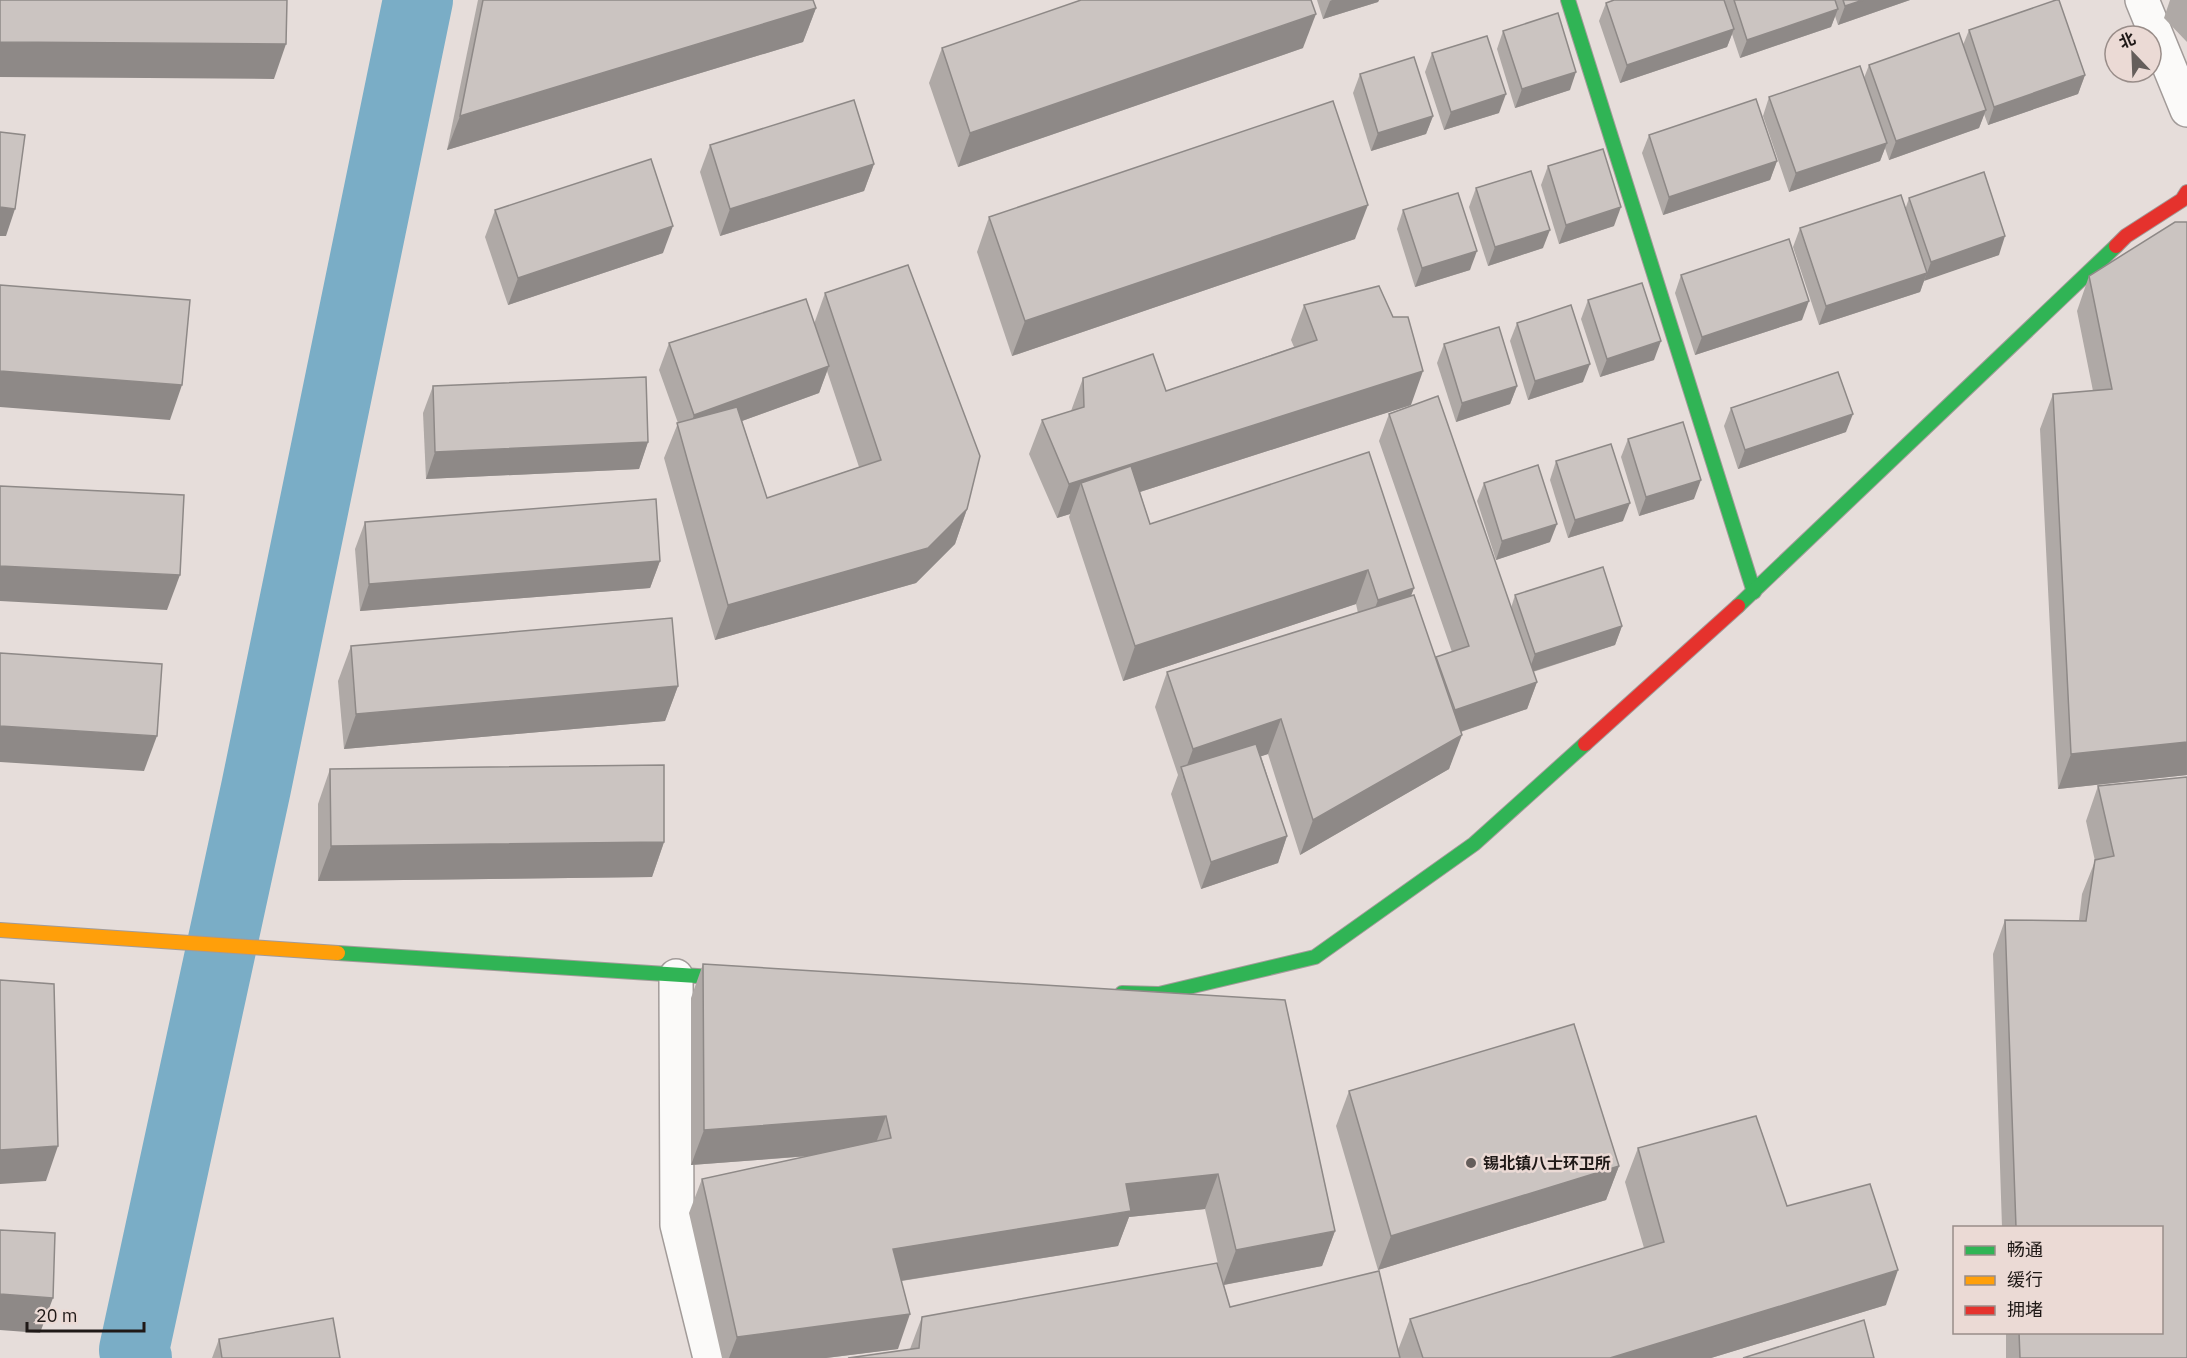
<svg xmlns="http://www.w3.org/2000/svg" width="2187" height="1358" font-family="'IBM Plex Sans','Noto Sans SC',sans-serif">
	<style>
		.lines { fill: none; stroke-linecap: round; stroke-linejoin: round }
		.river { stroke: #7aadc6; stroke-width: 70 }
		.street-casing { stroke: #a29b99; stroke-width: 36 }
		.fast-casing { stroke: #a29b99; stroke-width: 16 }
		.slow-casing { stroke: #a29b99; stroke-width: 16 }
		.jam-casing { stroke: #a29b99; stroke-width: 16 }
		.street { stroke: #fbfaf9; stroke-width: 33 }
		.fast { stroke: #30b455; stroke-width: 14 }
		.slow { stroke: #ff9f0a; stroke-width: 14 }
		.jam { stroke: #e5322d; stroke-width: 14 }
		.wall { fill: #afa9a6; fill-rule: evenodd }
		.shaded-wall { fill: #8e8987 }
		.building { fill: #cbc4c1; stroke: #8e8987; stroke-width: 1.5 }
		.poi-dot { fill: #655e5b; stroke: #ebdad5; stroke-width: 2 }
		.labels { text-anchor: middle; stroke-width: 5; stroke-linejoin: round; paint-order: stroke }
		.poi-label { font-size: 16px; font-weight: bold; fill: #1f1917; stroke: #ebdad5; text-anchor: start }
	</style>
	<rect width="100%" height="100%" fill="#e6ddda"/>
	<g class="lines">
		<polyline class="river" points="137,1358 134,1350 256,788 418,0"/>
		<g class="street-casing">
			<g id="street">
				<polyline points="2142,0 2187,110"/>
				<polyline points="676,976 677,1225 710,1358"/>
			</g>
		</g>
		<g class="fast-casing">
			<g id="fast">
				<polyline points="1568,0 1754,592"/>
				<polyline points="1738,606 2116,246"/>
				<polyline points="338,953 744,979"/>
				<polyline points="1122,993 1159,994 1315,957 1474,844 1585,744"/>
			</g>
		</g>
		<g class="slow-casing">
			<polyline id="slow" points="0,930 338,953"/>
		</g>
		<g class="jam-casing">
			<g id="jam">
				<polyline points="2116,246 2126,236 2182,200 2187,192"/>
				<polyline points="1585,744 1738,606"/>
			</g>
		</g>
		<use href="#street" class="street"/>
		<use href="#fast" class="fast"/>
		<use href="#slow" class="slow"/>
		<use href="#jam" class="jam"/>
	</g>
	<g class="wall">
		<polygon points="478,0 813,0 816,8 803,42 447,150"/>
		<polygon points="1317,0 1379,0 1378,2 1323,19"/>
		<polygon points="1614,0 1910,0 1838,25 1835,16 1831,27 1740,58 1732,34 1727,47 1620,83 1599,21 1606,3"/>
		<polygon points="2170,0 2187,0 2187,42 2164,18"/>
		<polygon points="1969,30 2085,75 2078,94 1988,125 1984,114 1979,128 1889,160 1885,148 1880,161 1789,192 1763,116 1769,97 1864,78 1869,65 1963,45"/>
		<polygon points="1503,31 1570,90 1515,108 1497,49"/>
		<polygon points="942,48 1303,48 958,167 929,83"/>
		<polygon points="1432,53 1499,113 1444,130 1425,72"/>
		<polygon points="1360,74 1433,116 1426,134 1371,151 1353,93"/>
		<polygon points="1649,135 1777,161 1770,180 1663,215 1642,153"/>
		<polygon points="710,145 874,164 864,191 720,236 700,172"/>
		<polygon points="1548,166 1614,226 1559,244 1541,185"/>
		<polygon points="1476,188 1543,248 1488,266 1469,207"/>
		<polygon points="1909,198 1999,255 1924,280 1920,292 1819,325 1793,247 1800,228 1906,207"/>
		<polygon points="495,210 663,253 508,305 485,237"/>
		<polygon points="1403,210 1470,270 1415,287 1397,229"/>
		<polygon points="989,217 1355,239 1012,356 977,252"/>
		<polygon points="2187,222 2187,775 2058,789 2040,429 2053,394 2093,391 2077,311 2089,276"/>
		<polygon points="1681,275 1802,320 1695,355 1675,293"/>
		<path d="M825 293 967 509 955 544 916 583 715 640 664 458 678 423 659 370 669 343 814 324ZM827 371 859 467 767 498 742 421 819 393Z"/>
		<polygon points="1588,300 1654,360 1600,377 1581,319"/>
		<polygon points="1304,305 1411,405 1140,492 1150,524 1369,452 1414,588 1410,597 1436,659 1452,652 1379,441 1389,414 1511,608 1515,595 1622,626 1615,645 1533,672 1537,682 1527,709 1461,732 1449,769 1300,855 1268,754 1261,756 1287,836 1278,863 1201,889 1171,794 1178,775 1155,707 1167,672 1358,613 1356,604 1123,681 1069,517 1070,514 1057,518 1029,454 1042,420 1071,411 1083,378 1166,391 1294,347 1291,340"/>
		<polygon points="1517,323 1583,382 1528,400 1510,341"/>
		<polygon points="1444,344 1517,386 1510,404 1456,422 1437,363"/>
		<polygon points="433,386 648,442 639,469 426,479 423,413"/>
		<polygon points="1731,408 1846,432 1738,469 1724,426"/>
		<polygon points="1628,439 1694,499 1639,516 1621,457"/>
		<polygon points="1556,461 1623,521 1568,538 1550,480"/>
		<polygon points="1484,483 1550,542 1496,560 1477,501"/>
		<polygon points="365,522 660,561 650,588 360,611 355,549"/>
		<polygon points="351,646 678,686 665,721 344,749 338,681"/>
		<polygon points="330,769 664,842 652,877 318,881 318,804"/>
		<polygon points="2187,777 2187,1358 2006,1358 2006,1332 2162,1332 2162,1227 2002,1227 1993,954 2005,920 2079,920 2082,894 2095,861 2086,821 2098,786"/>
		<polygon points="703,964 1285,1000 1335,1231 1322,1266 1224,1285 1230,1307 1398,1350 1410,1319 1644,1248 1625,1182 1638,1148 1787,1206 1886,1305 1711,1358 848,1358 910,1349 922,1317 1222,1281 1205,1209 1129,1217 1118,1246 902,1281 898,1349 826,1358 722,1358 689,1213 702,1179 810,1156 691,1165 691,998"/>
		<polygon points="1349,1091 1619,1166 1606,1200 1378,1270 1336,1126"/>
		<polygon points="219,1339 340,1358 212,1358"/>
	</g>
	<g class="shaded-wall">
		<polygon points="1332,0 1379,0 1378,2 1323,19 1330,1"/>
		<polygon points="1863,0 1910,0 1838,25 1845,6"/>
		<polygon points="816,8 803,42 447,150 460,116"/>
		<polygon points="1838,9 1831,27 1740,58 1747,40"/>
		<polygon points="1316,14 1303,48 958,167 970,133"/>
		<polygon points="1734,29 1727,47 1620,83 1627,65"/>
		<polygon points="0,42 286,44 274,79 0,77"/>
		<polygon points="1576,72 1570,90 1515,108 1522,89"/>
		<polygon points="2085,75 2078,94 1988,125 1994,107"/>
		<polygon points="1506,94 1499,113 1444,130 1451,112"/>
		<polygon points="1986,110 1979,128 1889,160 1896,141"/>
		<polygon points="1433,116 1426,134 1371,151 1378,133"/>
		<polygon points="1887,143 1880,161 1789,192 1796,173"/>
		<polygon points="1777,161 1770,180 1663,215 1669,197"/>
		<polygon points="874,164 864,191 720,236 730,209"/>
		<polygon points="1368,205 1355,239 1012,356 1025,321"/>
		<polygon points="0,207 15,209 6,236 0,236"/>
		<polygon points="1621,207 1614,226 1559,244 1566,225"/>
		<polygon points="673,226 663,253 508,305 518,278"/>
		<polygon points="1550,230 1543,248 1488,266 1495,247"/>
		<polygon points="2005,236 1999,255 1924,281 1931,262"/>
		<polygon points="1477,251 1470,270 1415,287 1422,268"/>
		<polygon points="1927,273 1920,292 1819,325 1826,306"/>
		<polygon points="1809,301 1802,320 1695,355 1702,337"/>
		<polygon points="1661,341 1654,360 1600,377 1607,359"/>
		<polygon points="1590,364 1583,382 1528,400 1535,381"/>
		<polygon points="829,366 819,393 684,442 694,415"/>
		<polygon points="0,371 182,385 170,420 0,407"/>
		<polygon points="1423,371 1411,405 1090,508 1081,483 1070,514 1057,518 1069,484"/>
		<polygon points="1517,386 1510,404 1456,422 1462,403"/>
		<polygon points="1853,414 1846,432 1738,469 1745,450"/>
		<polygon points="648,442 639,469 426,479 435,452"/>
		<polygon points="1701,480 1694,499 1639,516 1646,497"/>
		<polygon points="1630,503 1623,521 1568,538 1575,520"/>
		<polygon points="967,509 955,544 916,583 715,640 728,605"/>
		<polygon points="1557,524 1550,542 1496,560 1502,541"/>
		<polygon points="660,561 650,588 360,611 369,584"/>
		<polygon points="0,566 180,575 167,610 0,601"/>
		<polygon points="1368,570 1356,604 1123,681 1135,646"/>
		<polygon points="1414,588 1401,623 1365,634 1378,600"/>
		<polygon points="1622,626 1615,645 1528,673 1535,654"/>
		<polygon points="1537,682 1527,709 1445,737 1455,710"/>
		<polygon points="678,686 665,721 344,749 356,714"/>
		<polygon points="1281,719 1268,754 1185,782 1183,776 1193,749"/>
		<polygon points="0,726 157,736 144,771 0,762"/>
		<polygon points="1462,735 1449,769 1300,855 1313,820"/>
		<polygon points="2187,742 2187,775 2058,789 2071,754"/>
		<polygon points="1287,836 1278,863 1201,889 1211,862"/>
		<polygon points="664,842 652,877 318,881 331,846"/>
		<polygon points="886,1116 873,1151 691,1165 704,1130"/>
		<polygon points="58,1146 46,1181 0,1184 0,1150"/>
		<polygon points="1619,1166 1606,1200 1378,1270 1391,1236"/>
		<polygon points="1218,1174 1205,1209 1129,1217 1118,1246 881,1284 893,1249 1126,1184"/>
		<polygon points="1335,1231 1322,1266 1223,1285 1236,1250"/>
		<polygon points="1898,1270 1886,1305 1711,1358 1610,1358"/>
		<polygon points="0,1294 53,1298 40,1333 0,1330"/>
		<polygon points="910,1314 898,1349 826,1358 729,1358 737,1337"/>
	</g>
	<g class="building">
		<polygon points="0,0 287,0 286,44 0,42"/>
		<polygon points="483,0 813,0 816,8 460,116"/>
		<polygon points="1081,0 1311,0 1316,14 970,133 942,48"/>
		<polygon points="1614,0 1724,0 1734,29 1627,65 1606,3"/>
		<polygon points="1734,0 1835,0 1838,9 1747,40"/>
		<polygon points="1843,0 1863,0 1845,6"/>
		<polygon points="2056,0 2059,0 2085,75 1994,107 1969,30"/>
		<polygon points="1558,13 1576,72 1522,89 1503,31"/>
		<polygon points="1959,33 1986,110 1896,141 1869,65"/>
		<polygon points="1487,36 1506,94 1451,112 1432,53"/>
		<polygon points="1414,57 1433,116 1378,133 1360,74"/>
		<polygon points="1860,66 1887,143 1796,173 1769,97"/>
		<polygon points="1756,99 1777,161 1669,197 1649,135"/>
		<polygon points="854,100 874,164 730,209 710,145"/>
		<polygon points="1333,101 1368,205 1025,321 989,217"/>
		<polygon points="0,132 25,135 15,209 0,207"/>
		<polygon points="1603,149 1621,207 1566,225 1548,166"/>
		<polygon points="651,159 673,226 518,278 495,210"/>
		<polygon points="1531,171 1550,230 1495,247 1476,188"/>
		<polygon points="1984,172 2005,236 1931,262 1909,198"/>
		<polygon points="1458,193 1477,251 1422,268 1403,210"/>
		<polygon points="1901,195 1927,273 1826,306 1800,228"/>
		<polygon points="2175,222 2187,222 2187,742 2071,754 2053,394 2112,389 2089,276"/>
		<polygon points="1789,239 1809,301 1702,337 1681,275"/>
		<polygon points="908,265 980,456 967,509 928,548 728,605 677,423 737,407 767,498 881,460 825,293"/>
		<polygon points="1642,283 1661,341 1607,359 1588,300"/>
		<polygon points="0,285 190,300 182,385 0,371"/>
		<polygon points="1379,286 1393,317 1408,317 1423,371 1069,484 1042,420 1084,407 1083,378 1153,354 1166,391 1317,340 1304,305"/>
		<polygon points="806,299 829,366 694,415 669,343"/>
		<polygon points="1571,305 1590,364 1535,381 1517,323"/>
		<polygon points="1499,327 1517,386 1462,403 1444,344"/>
		<polygon points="1838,372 1853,414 1745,450 1731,408"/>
		<polygon points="646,377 648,442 435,452 433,386"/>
		<polygon points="1438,396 1537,682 1455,710 1436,657 1469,646 1389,414"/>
		<polygon points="1683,422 1701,480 1646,497 1628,439"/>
		<polygon points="1611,444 1630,503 1575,520 1556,461"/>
		<polygon points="1369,452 1414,588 1378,600 1368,570 1135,646 1081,483 1131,466 1150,524"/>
		<polygon points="1538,465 1557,524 1502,541 1484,483"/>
		<polygon points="0,486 184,495 180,575 0,566"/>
		<polygon points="656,499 660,561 369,584 365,522"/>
		<polygon points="1603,567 1622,626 1535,654 1515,595"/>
		<polygon points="1414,595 1462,735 1313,820 1281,719 1193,749 1167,672"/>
		<polygon points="672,618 678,686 356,714 351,646"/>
		<polygon points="0,653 162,664 157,736 0,726"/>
		<polygon points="1256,744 1287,836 1211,862 1181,767"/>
		<polygon points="664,765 664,842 331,846 330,769"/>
		<polygon points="2187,777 2187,1358 2020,1358 2019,1332 2162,1332 2162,1227 2016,1227 2005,920 2086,921 2095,860 2114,856 2098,786"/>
		<polygon points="703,964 1285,1000 1335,1231 1236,1250 1218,1174 1126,1184 1131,1211 893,1249 910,1314 737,1337 702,1179 891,1138 886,1116 704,1130"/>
		<polygon points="0,980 54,984 58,1146 0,1150"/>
		<polygon points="1574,1024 1619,1166 1391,1236 1349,1091"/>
		<polygon points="1756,1116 1787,1206 1870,1184 1898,1270 1610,1358 1423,1358 1410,1319 1664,1242 1638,1148"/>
		<polygon points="0,1230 55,1233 53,1298 0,1294"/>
		<polygon points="1217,1263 1230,1307 1379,1271 1400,1358 848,1358 919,1348 922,1317"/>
		<polygon points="333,1318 340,1358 222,1358 219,1339"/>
		<polygon points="1864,1320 1874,1358 1743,1358"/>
	</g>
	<circle class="poi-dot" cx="1471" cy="1163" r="6"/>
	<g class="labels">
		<g class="poi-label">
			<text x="1483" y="1169">锡北镇八士环卫所</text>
		</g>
	</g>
	<rect x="1953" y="1226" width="210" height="108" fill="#ebdad5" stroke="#998d89" stroke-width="1.5"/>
	<rect x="1965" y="1246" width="30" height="9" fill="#30b455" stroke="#998d89" stroke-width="1.5"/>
	<text x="2007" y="1256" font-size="18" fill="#1f1917">畅通</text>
	<rect x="1965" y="1276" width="30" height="9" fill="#ff9f0a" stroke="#998d89" stroke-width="1.5"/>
	<text x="2007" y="1286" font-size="18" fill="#1f1917">缓行</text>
	<rect x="1965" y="1306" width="30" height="9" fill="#e5322d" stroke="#998d89" stroke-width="1.5"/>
	<text x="2007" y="1316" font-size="18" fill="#1f1917">拥堵</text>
	<g transform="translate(2133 54) rotate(337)"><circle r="28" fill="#ebdad5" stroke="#998d89" stroke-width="1.5"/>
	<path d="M0-4.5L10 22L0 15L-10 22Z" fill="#655e5b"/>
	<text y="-9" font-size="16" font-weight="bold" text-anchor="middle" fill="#1f1917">北</text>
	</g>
	<path d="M27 1322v9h117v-9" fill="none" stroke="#1f1917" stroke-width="3"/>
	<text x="36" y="1322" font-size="18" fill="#1f1917" stroke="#ebdad5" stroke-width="4.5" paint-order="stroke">20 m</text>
</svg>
